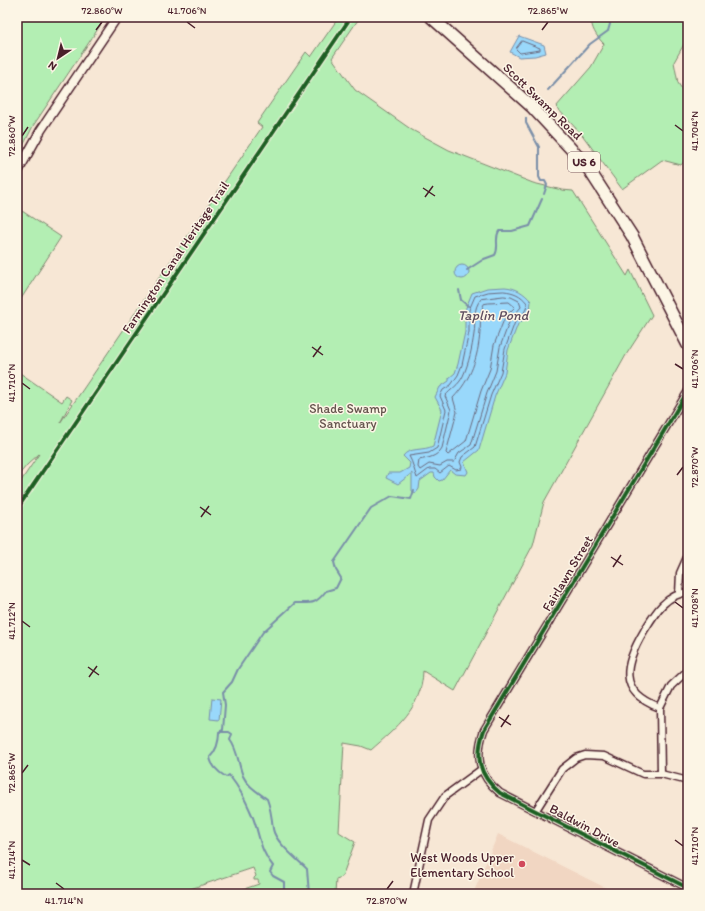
<svg xmlns="http://www.w3.org/2000/svg" width="705" height="911" font-family="Itim,sans-serif">
	<style>
		.built { fill: #f1d6c2 }
		.green { fill: #b3eeb3; stroke: #7e866f }
		.water { fill: #99d8fb; stroke: #798ea8 }
		.lines { fill: none; stroke-linecap: round; stroke-linejoin: round }
		.shore { stroke: #6a697e; stroke-width: 1 }
		.stream { stroke: #798ea8; stroke-width: 2 }
		.street-casing { stroke: #4a1f2b; stroke-width: 9 }
		.secondary-casing { stroke: #4a1f2b; stroke-width: 11 }
		.highway-casing { stroke: #4a1f2b; stroke-width: 14 }
		.street { stroke: #fcf5e5; stroke-width: 6 }
		.secondary { stroke: #fcf5e5; stroke-width: 8 }
		.highway { stroke: #fcf5e5; stroke-width: 11 }
		.cycleway-casing { stroke: #fcf5e5; stroke-width: 6 }
		.cycleway { stroke: #1b5e20; stroke-width: 4 }
		.ticks { fill: none; stroke: #4a1f2b; stroke-width: 1.5 }
		.poi-dot { fill: #d1495b; stroke: #fcf5e5; stroke-width: 1.5 }
		.labels { text-anchor: middle; stroke-width: 3; stroke-linejoin: round; paint-order: stroke }
		.shield { fill: #fcf5e5; stroke: #7f5f63; stroke-width: 1 }
		.shield-label { font-size: 12px; font-weight: bold; fill: #4a1f2b }
		.street-label { font-size: 13px; fill: #4a1f2b; stroke: #fcf5e5 }
		.park-label { font-size: 13px; fill: #64534d; stroke: #fcf5e5 }
		.poi-label { font-size: 13px; fill: #4a1f2b; stroke: #fcf5e5; text-anchor: end }
		.water-label { font-size: 14px; font-style: italic; fill: #5e4d5f; stroke: #fcf5e5 }
		.neatline { fill: none; stroke: #4a1f2b; stroke-width: 1.5 }
		.ticks-label { font-size: 10px; text-anchor: middle; fill: #4a1f2b }
	</style>
	<rect width="100%" height="100%" fill="#f7e7d5"/>
	<filter id="ink" filterUnits="userSpaceOnUse"><feTurbulence type="fractalNoise" baseFrequency=".025" numOctaves="2"/><feDisplacementMap in="SourceGraphic" scale="8" xChannelSelector="R" yChannelSelector="G"/><feConvolveMatrix kernelMatrix="1 2 1 2 8 2 1 2 1" color-interpolation-filters="sRGB"/></filter>
	<g filter="url(#ink)">
		<polygon class="built" points="498,834 618,894 473,894"/>
		<g class="green">
			<polygon points="17,17 106,17 33,126 17,158"/>
			<path d="M339 17H360L332 58 355 90 412 130 449 150 533 183 562 190 573 191 627 276 630 270 652 315 626 355 544 502 533 545 455 691 423 671C422 708 397 727 371 750L361 746 344 743 339 832 355 842 342 877 336 879 335 894H229L259 884 258 880H254V878L256 876 253 868 175 894H17V487L39 454 27 465 17 477V371L62 402 66 396 72 400 60 423 262 127 257 123 306 52 311 57Z"/>
			<path d="M591 17H688V37L674 62 678 83 688 98V157L681 165 662 160 622 189 583 136 556 107 591 67 604 44C596 36 591 28 591 17Z"/>
			<polygon points="22,211 61,237 17,305 17,219"/>
		</g>
		<g class="water">
			<polygon points="519,36 544,45 546,53 535,56 519,57 510,52"/>
			<circle cx="462" cy="272" r="7"/>
			<path d="M505 287C516 288 523 292 531 301L530 310 526 318 518 324 508 350 505 373 495 396 479 450 464 462 468 472 466 475 455 474 450 470 442 480 439 481 435 477 434 473H431L420 481 419 489 416 493 412 491V473L398 484 386 478 388 473H400L409 468 410 463 403 456C409 447 424 451 433 446L442 410 435 397 440 387 449 381V378L455 373 458 364 465 332V310L472 293 487 288Z"/>
			<polygon points="212,698 221,699 219,720 210,719"/>
		</g>
		<g class="lines">
			<g class="shore">
				<polygon points="522,41 540,48 540,50 520,53 516,49"/>
				<path d="M504 291C514 292 521 295 527 303L526 309 522 316 515 322 505 349 501 372 491 395 475 447 462 457 460 462 462 467 461 469 456 470 449 466 440 473 435 469H429L417 478C414 470 413 463 409 456L429 453 437 448 446 410 440 396 443 390 451 385 458 375 462 365 469 332V310L475 296 488 292Z"/>
				<path d="M504 296 511 297 519 301 521 307 510 320 500 347 496 371 487 393 471 445 459 453 454 462H447L440 466 429 464 420 470 418 467 419 460C428 458 437 457 442 448L451 410 445 396C451 389 459 385 463 376 469 363 472 348 474 334 476 322 472 309 481 299Z"/>
				<path d="M489 303 509 302 515 307 505 317 494 345 490 369 481 391 466 441 448 455 446 453 457 412 453 398C471 379 478 358 480 332 481 323 479 313 484 304Z"/>
			</g>
			<g class="stream">
				<polyline points="548,90 590,44 608,31 610,24 609,17"/>
				<polyline points="526,118 526,123 539,147 539,177 541,181 545,181 547,185 544,194"/>
				<path d="M467 270 484 259 495 255C500 247 494 239 499 231H512L530 226 542 199"/>
				<polyline points="459,290 461,300 468,306"/>
				<path d="M221 732H229L232 734 230 740C238 750 238 764 243 776 248 787 258 792 267 799 271 809 272 819 273 829 275 842 298 860 307 869L309 894"/>
				<path d="M284 894V882L273 876 270 872 273 866C259 850 260 834 252 815 245 799 240 789 229 775L226 777C218 772 211 766 210 757 217 750 219 742 219 732L223 730 225 705 223 692 232 682 238 669 263 632 295 603C312 603 315 605 326 591L336 588 341 578 336 570 334 562 371 508 392 496 411 499 414 490"/>
			</g>
			<g class="street-casing">
				<g id="street">
					<path d="M688 391 484 730C475 756 478 775 500 793L688 888"/>
					<polyline points="679,594 680,573 688,555"/>
					<path d="M660 708C616 692 625 663 644 631 655 613 665 595 688 592"/>
					<polyline points="661,774 660,708 671,686 688,670"/>
					<polyline points="536,810 562,769 576,758 585,755 604,756 643,774 661,774 688,781"/>
					<polyline points="413,894 429,820 445,796 482,769"/>
				</g>
			</g>
			<g class="secondary-casing">
				<polyline id="secondary" points="17,173 41,130 117,17"/>
			</g>
			<g class="highway-casing">
				<polyline id="highway" points="431,17 532,107 586,165 632,236 688,345"/>
			</g>
			<use href="#street" class="street"/>
			<use href="#secondary" class="secondary"/>
			<use href="#highway" class="highway"/>
			<g class="cycleway-casing">
				<g id="cycleway">
					<path d="M688 391 484 730C475 756 478 775 500 793L688 888"/>
					<polyline points="17,509 351,17"/>
				</g>
			</g>
			<use href="#cycleway" class="cycleway"/>
		</g>
	</g>
	<path class="ticks" d="M187 22 195 28M96 30 102 22M542 30 548 22M675 125 683 131M22 136 28 127M423 188 435 196M425 197 433 186M312 347 323 355M313 357 321 346M675 364 683 369M22 383 30 389M677 475 683 467M200 507 211 515M201 517 209 506M611 557 623 565M613 567 621 555M675 602 683 608M22 621 30 627M88 667 99 675M89 677 97 666M499 717 511 725M501 727 509 715M22 773 28 765M675 840 683 846M22 860 30 865M56 883 64 889M387 889 393 881"/>
	<circle class="poi-dot" cx="522" cy="864" r="4"/>
	<g class="labels">
		<rect class="shield" x="568" y="152" width="32" height="20" rx="3"/>
		<g class="shield-label">
			<text x="584" y="166">US 6</text>
		</g>
		<g class="street-label">
			<text transform="translate(543 101) rotate(44)" y="5">Scott Swamp Road</text>
			<text transform="translate(175 257) rotate(-56)" y="5">Farmington Canal Heritage Trail</text>
			<text transform="translate(567 573) rotate(-59)" y="5">Fairlawn Street</text>
			<text transform="translate(585 825) rotate(28)" y="5">Baldwin Drive</text>
		</g>
		<g class="park-label">
			<text x="348" y="413">Shade Swamp<tspan x="348" dy="15">Sanctuary</tspan></text>
		</g>
		<g class="poi-label">
			<text x="514" y="862">West Woods Upper<tspan x="514" dy="15">Elementary School</tspan></text>
		</g>
		<g class="water-label">
			<text x="493" y="320">Taplin Pond</text>
		</g>
	</g>
	<rect width="705" height="911" fill="none" stroke="#fcf5e5" stroke-width="44"/>
	<g transform="translate(58 58) rotate(215)" stroke="#fcf5e5" stroke-width="3" paint-order="stroke">
	<path d="M0-3L7 15L0 10L-7 15Z" fill="#4a1f2b"/>
	<text y="-6" font-size="11" font-weight="bold" text-anchor="middle" fill="#4a1f2b">N</text>
	</g>
	<rect x="22" y="22" width="661" height="867" class="neatline"/>
	<g class="ticks-label">
		<text x="102" y="14">72.860°W</text>
		<text x="187" y="14">41.706°N</text>
		<text x="548" y="14">72.865°W</text>
		<text transform="translate(694 131) rotate(-90)" y="4">41.704°N</text>
		<text transform="translate(11 136) rotate(-90)" y="4">72.860°W</text>
		<text transform="translate(694 369) rotate(-90)" y="4">41.706°N</text>
		<text transform="translate(11 383) rotate(-90)" y="4">41.710°N</text>
		<text transform="translate(694 467) rotate(-90)" y="4">72.870°W</text>
		<text transform="translate(694 608) rotate(-90)" y="4">41.708°N</text>
		<text transform="translate(11 621) rotate(-90)" y="4">41.712°N</text>
		<text transform="translate(11 773) rotate(-90)" y="4">72.865°W</text>
		<text transform="translate(694 846) rotate(-90)" y="4">41.710°N</text>
		<text transform="translate(11 860) rotate(-90)" y="4">41.714°N</text>
		<text x="64" y="904">41.714°N</text>
		<text x="387" y="904">72.870°W</text>
	</g>
</svg>
